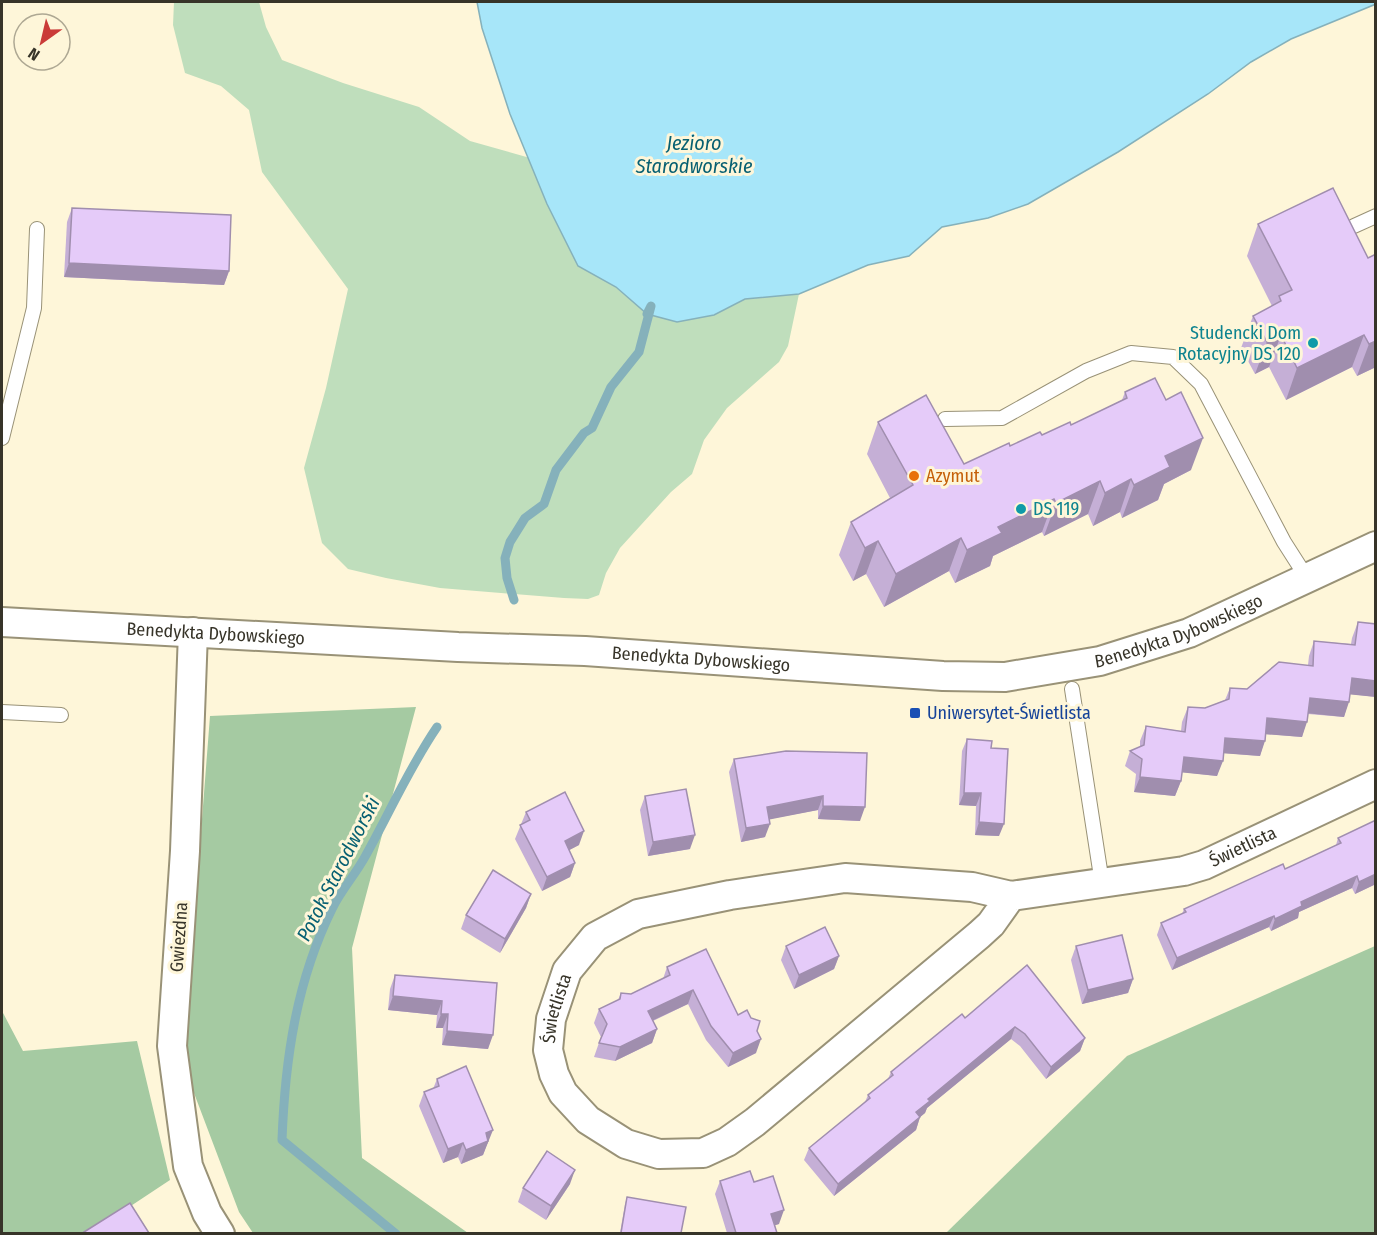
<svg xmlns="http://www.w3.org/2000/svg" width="1377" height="1235" font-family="'Fira Sans Condensed',sans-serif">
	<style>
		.green { fill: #bfdebc }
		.forest { fill: #a5caa2 }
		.water { fill: #a7e6f9; stroke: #85b1bb; stroke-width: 1.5 }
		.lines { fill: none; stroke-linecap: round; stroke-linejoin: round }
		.stream { stroke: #85b1bb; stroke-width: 9 }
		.service-casing { stroke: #999277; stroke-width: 16 }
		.minor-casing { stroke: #999277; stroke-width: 32 }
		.service { stroke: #fff; stroke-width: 14 }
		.minor { stroke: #fff; stroke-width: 28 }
		.wall { fill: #c5afd6 }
		.shaded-wall { fill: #a08eae }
		.building { fill: #e5cbf9; stroke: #a08eae; stroke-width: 1.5 }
		.culture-dot { fill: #0f9aa8; stroke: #fef6d9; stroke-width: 2 }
		.food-dot { fill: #e8710a; stroke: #fef6d9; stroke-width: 2 }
		.transit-dot { fill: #1a4fb4; stroke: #fef6d9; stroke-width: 2 }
		.labels { text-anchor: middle; stroke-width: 6; stroke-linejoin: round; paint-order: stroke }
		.culture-label { font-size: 18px; fill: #0d838f; stroke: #fef6d9; text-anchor: end }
		.food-label { font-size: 18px; fill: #c56008; stroke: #fef6d9; text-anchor: start }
		.street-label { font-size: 18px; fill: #373429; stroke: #fef6d9 }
		.transit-label { font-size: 18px; fill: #164399; stroke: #fef6d9; text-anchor: start }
		.water-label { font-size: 20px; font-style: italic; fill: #086072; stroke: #fef6d9 }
	</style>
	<rect width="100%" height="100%" fill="#fef6d9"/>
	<polygon class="green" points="174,2 259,2 266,27 282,60 343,83 419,107 470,141 530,158 547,204 578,266 616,287 647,314 714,315 745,299 799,294 788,346 779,362 727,408 704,440 692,474 671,492 620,548 606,573 599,595 588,599 564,598 440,588 386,578 348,569 322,543 304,468 326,388 348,289 262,172 249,110 221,86 185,73 173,25"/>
	<g class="forest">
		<polygon points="416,707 352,948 362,1158 468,1233 253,1233 239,1212 183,1064 210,716"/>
		<polygon points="1375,946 1375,1233 946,1233 1127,1056"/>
		<polygon points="2,1011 23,1051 137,1041 170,1180 90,1233 2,1233"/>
	</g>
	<polygon class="water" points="477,2 1375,2 1376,4 1291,39 1251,62 1208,94 1118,152 1028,204 988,218 942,227 909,256 868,265 799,294 745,299 714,315 677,322 647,314 616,287 578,266 547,204 510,114 482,28"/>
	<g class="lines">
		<g class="stream">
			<polyline points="514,600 507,578 505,558 510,542 525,518 544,504 556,470 584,433 592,428 611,387 639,352 651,306 647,314"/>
			<path d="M396 1234 282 1140C285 1060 296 982 332 909 341 890 356 874 366 855 390 812 409 768 437 727"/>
		</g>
		<g class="service-casing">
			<g id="service">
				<polyline points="1354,226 1376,216"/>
				<polyline points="945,419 1002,418 1086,371 1131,353 1173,357 1201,384 1284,542 1307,578"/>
				<polyline points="2,438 34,308 37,229"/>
				<polyline points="1072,689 1102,883"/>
				<polyline points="2,712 61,715"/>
			</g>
		</g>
		<g class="minor-casing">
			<g id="minor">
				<path id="s1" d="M2 622 458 647 585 651 943 676 1005 677 1100 661 1189 633 1376 546"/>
				<polyline points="193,632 185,851 172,1046 188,1166 207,1213 220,1234"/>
				<path id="s2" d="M1011 896 991 924 979 935 755 1122 727 1142 703 1153 659 1154 626 1144 588 1120 563 1093 554 1074 548 1050 551 1019 567 971 595 937 638 914 730 895 845 878 972 887 1011 896 1184 871 1204 865 1376 784"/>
			</g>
		</g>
		<use href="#service" class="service"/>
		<use href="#minor" class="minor"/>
	</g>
	<g class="wall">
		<polygon points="1333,188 1376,367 1357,376 1352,367 1286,400 1269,367 1255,374 1241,348 1253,316 1272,306 1247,256 1258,224"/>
		<polygon points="72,208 229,271 224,285 64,277 67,222"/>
		<polygon points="1125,392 1191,470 1164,484 1158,500 1122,518 1120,512 1093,526 1088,514 1044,536 1042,532 993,556 990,566 955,583 949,571 884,607 866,574 853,581 839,555 851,522 890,498 867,454 878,422 964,464 1010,446 1071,425 1122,400"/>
		<polygon points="1358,622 1376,697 1350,694 1344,717 1308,714 1302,737 1266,734 1260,756 1224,753 1217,776 1182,772 1181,781 1175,796 1134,792 1136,774 1125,766 1130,751 1140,747 1140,741 1146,726 1181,731 1182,722 1188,707 1205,708 1225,700 1230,688 1247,689 1308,665 1309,656 1314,641 1351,644 1352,638"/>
		<polygon points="967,739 991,748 999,836 975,835 976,806 959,805 962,751"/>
		<polygon points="786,751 860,821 818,819 818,810 769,819 765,837 741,842 729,772 734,759"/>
		<polygon points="645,796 690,849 648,856 640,810"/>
		<polygon points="526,812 579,845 569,850 575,863 570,877 542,891 515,839"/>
		<polygon points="1338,838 1376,884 1355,894 1352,888 1299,912 1298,918 1271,931 1269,927 1172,970 1157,935 1161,923 1182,914 1184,909 1285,869 1336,845"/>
		<polygon points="531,894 526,908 500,953 461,929 466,915"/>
		<polygon points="786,946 839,956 834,969 794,989 781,960"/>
		<polygon points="1076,946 1133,979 1128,993 1082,1004 1071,960"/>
		<polygon points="667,967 738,1015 757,1031 756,1053 728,1067 706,1040 688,1004 653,1021 657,1029 652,1043 615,1061 594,1057 601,1037 594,1023 599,1009 618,1000 621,993 631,994 663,979"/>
		<polygon points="395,975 497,983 488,1049 442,1045 443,1028 436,1028 437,1015 388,1010 390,989"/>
		<polygon points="965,1018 1085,1038 1080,1051 1046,1079 1020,1046 1011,1039 927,1108 925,1113 920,1117 916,1130 834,1196 804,1160 809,1148 865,1102 868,1095 888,1079 891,1072"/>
		<polygon points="437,1079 488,1144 487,1144 483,1155 461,1164 458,1157 443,1163 419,1106 424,1092 433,1089"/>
		<polygon points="720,1181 754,1182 779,1224 775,1225 777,1233 727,1233 715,1194"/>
		<polygon points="570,1184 546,1220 518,1202 523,1188"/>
		<polygon points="627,1197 681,1233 620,1233 625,1204"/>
	</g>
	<g class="shaded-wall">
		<polygon points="69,263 229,271 224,285 64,277"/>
		<polygon points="1281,335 1269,367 1255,374 1267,342"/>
		<polygon points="1364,335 1352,367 1286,400 1297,368"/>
		<polygon points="1376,341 1376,367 1357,376 1369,344"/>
		<polygon points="1203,438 1191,470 1164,484 1158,500 1122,518 1134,485 1165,456"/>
		<polygon points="1131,479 1120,512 1093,526 1105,493"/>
		<polygon points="1100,481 1088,514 1044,536 1056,503"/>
		<polygon points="1054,499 1042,532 993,556 990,566 955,583 967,550 998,527"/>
		<polygon points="961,538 949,571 884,607 896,574"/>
		<polygon points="878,541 866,574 853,581 865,548"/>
		<polygon points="1352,678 1376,681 1376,697 1346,694"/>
		<polygon points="1310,698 1349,702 1344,717 1305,713"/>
		<polygon points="1267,718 1307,722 1302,737 1262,734"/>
		<polygon points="1225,738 1265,741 1260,756 1220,753"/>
		<polygon points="1184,757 1223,761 1217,776 1178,772"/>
		<polygon points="1140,777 1181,781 1175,796 1134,792"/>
		<polygon points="964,793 981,793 976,806 959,805"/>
		<polygon points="823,796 818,810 762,821 767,807"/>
		<polygon points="823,806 865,807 860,821 818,819"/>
		<polygon points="979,822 1004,824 999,836 975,835"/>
		<polygon points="770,824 765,837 741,842 746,828"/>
		<polygon points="584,831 579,845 560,855 565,841"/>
		<polygon points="695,835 690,849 648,856 653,842"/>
		<polygon points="575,863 570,877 542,891 547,877"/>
		<polygon points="1376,874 1376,884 1355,894 1359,882"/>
		<polygon points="1357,876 1352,888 1299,912 1298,918 1271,931 1275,919 1301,902"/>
		<polygon points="531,894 526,908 500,953 505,939"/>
		<polygon points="1274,916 1269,927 1172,970 1177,958"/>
		<polygon points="839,956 834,969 794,989 799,975"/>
		<polygon points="1133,979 1128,993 1082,1004 1088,990"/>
		<polygon points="693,990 688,1004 643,1025 648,1011"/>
		<polygon points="393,996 442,1001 437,1015 388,1010"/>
		<polygon points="441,1014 448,1014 443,1028 436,1028"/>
		<polygon points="1015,1027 1011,1039 927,1108 925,1113 919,1118 920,1117 916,1130 834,1196 838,1184 916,1112 928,1099"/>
		<polygon points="657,1029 652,1043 615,1061 620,1047"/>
		<polygon points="447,1031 493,1035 488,1049 442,1045"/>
		<polygon points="1085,1038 1080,1051 1046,1079 1051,1067"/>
		<polygon points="761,1039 756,1053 728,1067 733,1053"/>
		<polygon points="493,1130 483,1155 461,1164 466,1150 486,1133"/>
		<polygon points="463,1143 458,1157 443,1163 448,1149"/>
		<polygon points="575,1170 570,1184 546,1220 551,1206"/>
		<polygon points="784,1210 779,1224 766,1228 771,1214"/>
	</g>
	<g class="building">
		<polygon points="1333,188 1368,258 1376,254 1376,341 1369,344 1364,335 1297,368 1281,335 1267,342 1253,316 1281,301 1279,296 1292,290 1258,224"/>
		<polygon points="72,208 231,215 229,271 69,263"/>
		<polygon points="1155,378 1166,400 1181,392 1203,438 1165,456 1170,467 1134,485 1131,479 1105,493 1100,481 1056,503 1054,499 998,527 1002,533 967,550 961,538 896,574 878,541 865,548 851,522 913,485 878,422 926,395 964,464 1009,443 1010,446 1040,432 1042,435 1070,422 1071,425 1127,398 1125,392"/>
		<polygon points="1358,622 1376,624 1376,681 1352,678 1349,702 1310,698 1307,722 1267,718 1265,741 1225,738 1223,761 1184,757 1181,781 1140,777 1142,759 1130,751 1144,745 1146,726 1185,732 1188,707 1205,708 1229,699 1230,688 1247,689 1279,662 1313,666 1314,641 1355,645"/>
		<polygon points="967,739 992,741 991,748 1008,749 1004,824 979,822 981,793 964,793"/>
		<polygon points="786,751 867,753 865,807 823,806 823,796 767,807 770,824 746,828 734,759"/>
		<polygon points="686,789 695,835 653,842 645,796"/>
		<polygon points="565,792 584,831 565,841 575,863 547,877 520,825 530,820 526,812"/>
		<polygon points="1376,820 1376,874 1359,882 1357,876 1301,902 1302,906 1275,919 1274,916 1177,958 1161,923 1186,912 1184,909 1283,864 1285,869 1341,843 1338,838"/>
		<polygon points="493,870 531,894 505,939 466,915"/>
		<polygon points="825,927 839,956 799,975 786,946"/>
		<polygon points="1122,935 1133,979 1088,990 1076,946"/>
		<polygon points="706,949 738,1015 747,1010 751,1018 760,1021 757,1031 761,1039 733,1053 711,1026 693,990 648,1011 657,1029 620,1047 599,1043 607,1024 599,1009 620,999 621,993 631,994 670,975 667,967"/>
		<polygon points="1027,965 1085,1038 1051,1067 1025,1034 1015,1027 928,1099 930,1101 916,1112 920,1117 838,1184 809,1148 870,1098 868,1095 893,1075 891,1072 962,1014 965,1018"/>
		<polygon points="395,975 497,983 493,1035 447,1031 448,1014 441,1014 442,1001 393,996"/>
		<polygon points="466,1066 493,1130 486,1133 488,1141 466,1150 463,1143 448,1149 424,1092 439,1086 437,1079"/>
		<polygon points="547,1151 575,1170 551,1206 523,1188"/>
		<polygon points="750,1171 754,1182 773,1176 784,1210 771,1214 777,1233 736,1233 720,1181"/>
		<polygon points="627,1197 686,1207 681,1233 621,1233"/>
		<polygon points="130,1203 149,1233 85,1233 84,1232"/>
	</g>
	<g class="culture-dot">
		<circle cx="1313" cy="343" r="6"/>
		<circle cx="1021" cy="509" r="6"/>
	</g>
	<circle class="food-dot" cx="914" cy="476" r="6"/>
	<rect class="transit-dot" x="909" y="707" width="12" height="12" rx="3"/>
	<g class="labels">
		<g class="culture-label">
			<text x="1301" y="339">Studencki Dom<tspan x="1301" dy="21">Rotacyjny DS 120</tspan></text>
			<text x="1033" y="515" text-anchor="start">DS 119</text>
		</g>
		<g class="food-label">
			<text x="926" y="482">Azymut</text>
		</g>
		<g class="street-label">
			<text dy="6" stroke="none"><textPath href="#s1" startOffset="1185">Benedykta Dybowskiego</textPath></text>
			<text dy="6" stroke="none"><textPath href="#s1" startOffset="214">Benedykta Dybowskiego</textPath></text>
			<text dy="6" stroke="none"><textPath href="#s1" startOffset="700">Benedykta Dybowskiego</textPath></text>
			<text dy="6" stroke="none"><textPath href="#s2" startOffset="1400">Świetlista</textPath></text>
			<text transform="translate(179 937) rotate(-86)" y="6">Gwiezdna</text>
			<text dy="6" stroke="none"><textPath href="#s2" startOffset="652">Świetlista</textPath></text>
		</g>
		<g class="transit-label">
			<text x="927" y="719">Uniwersytet-Świetlista</text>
		</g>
		<g class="water-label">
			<text x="694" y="150">Jezioro<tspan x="694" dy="23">Starodworskie</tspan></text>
			<text transform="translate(338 869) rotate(-63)" y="7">Potok Starodworski</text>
		</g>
	</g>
	<rect width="1377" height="1235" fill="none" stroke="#373429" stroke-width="6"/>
	<g transform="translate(42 42) rotate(214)"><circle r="28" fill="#fef6d9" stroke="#aea893" stroke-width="1.5"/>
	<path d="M0-4.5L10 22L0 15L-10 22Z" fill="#ca3b38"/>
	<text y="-9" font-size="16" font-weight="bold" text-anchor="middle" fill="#373429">N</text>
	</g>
</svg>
